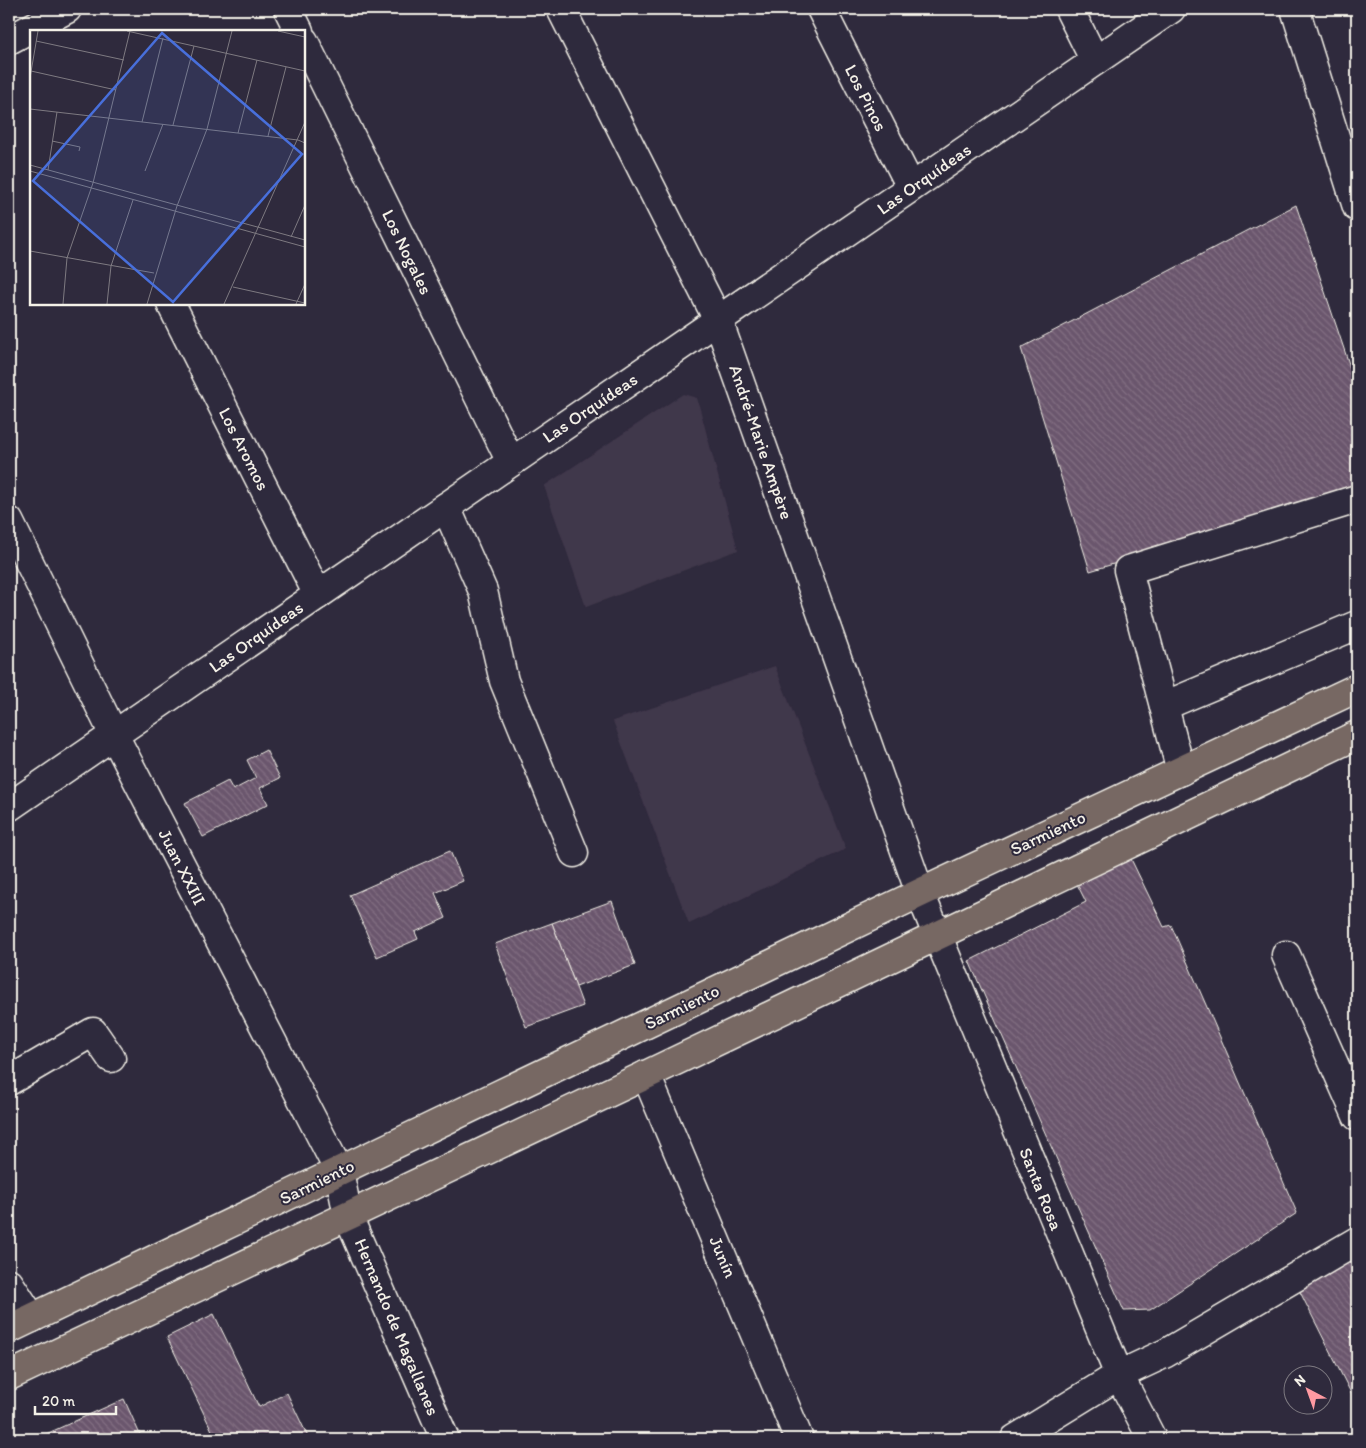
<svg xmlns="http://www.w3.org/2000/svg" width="1366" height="1448" font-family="Itim,sans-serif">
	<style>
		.built { fill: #41374b }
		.building { fill: url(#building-back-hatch); stroke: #f4f1e8 }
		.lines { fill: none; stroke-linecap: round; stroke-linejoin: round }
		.minor-casing { stroke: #f4f1e8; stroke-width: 31 }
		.major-casing { stroke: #f4f1e8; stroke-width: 31 }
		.minor { stroke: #2f2a3d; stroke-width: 28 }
		.major { stroke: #776864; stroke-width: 28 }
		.labels { text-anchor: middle; stroke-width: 4; stroke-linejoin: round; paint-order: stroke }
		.street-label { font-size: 18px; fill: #f4f1e8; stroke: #2f2a3d }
		.inset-road { fill: none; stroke: #7e7a81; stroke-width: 1 }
		.view { fill: #486fdb; fill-opacity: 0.15; stroke: #486fdb; stroke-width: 2.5 }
		.inset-edge { fill: none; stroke: #f4f1e8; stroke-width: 2.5 }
	</style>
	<defs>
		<pattern id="building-back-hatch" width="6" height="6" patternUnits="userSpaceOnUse" patternTransform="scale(1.25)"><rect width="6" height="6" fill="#6b566d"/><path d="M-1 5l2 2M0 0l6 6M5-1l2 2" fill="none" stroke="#816f82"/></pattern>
	</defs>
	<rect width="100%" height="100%" fill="#2f2a3d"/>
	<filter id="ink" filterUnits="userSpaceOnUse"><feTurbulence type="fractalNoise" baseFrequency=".02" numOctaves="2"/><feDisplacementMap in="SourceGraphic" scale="10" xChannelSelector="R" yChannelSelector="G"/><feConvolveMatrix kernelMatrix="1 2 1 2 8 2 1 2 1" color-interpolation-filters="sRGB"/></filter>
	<g filter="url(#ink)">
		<g class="built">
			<polygon points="683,394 697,398 738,550 586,607 544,486"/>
			<polygon points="775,666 846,849 689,924 613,721"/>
		</g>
		<g class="building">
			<polygon points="1296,205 1357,388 1357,491 1090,571 1021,348"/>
			<polygon points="266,750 280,778 260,788 268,804 203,837 185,803 228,781 233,790 256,778 247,760"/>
			<polygon points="450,851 463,881 435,893 446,918 415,932 418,939 377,957 350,895"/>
			<polygon points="1131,859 1164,927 1171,925 1297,1213 1150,1310 1124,1311 969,961 1086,902 1077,884"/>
			<polygon points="612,901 635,965 576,987 552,923"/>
			<polygon points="552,923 583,1006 526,1027 495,944"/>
			<polygon points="1357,1258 1357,1405 1298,1288"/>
			<polygon points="214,1314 259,1407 287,1393 309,1439 216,1439 167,1337"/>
			<polygon points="124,1399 142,1439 35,1439"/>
		</g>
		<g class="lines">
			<g class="minor-casing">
				<g id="minor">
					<polyline points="288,9 299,31"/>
					<polyline points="561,9 718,320 920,893 1119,1375 1152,1439"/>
					<polyline points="821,9 911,187"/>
					<polyline points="1069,9 1095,61"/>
					<polyline points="1295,9 1357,207"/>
					<polyline points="9,40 67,9"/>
					<polyline points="304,41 511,462"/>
					<polyline points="171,304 318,595"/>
					<polyline points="446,507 483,591 504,681 574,853"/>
					<polyline points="9,521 114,735 339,1171 348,1216 445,1439"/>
					<polyline points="1164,706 1357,625"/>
					<polyline points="1181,771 1128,570 1357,499"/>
					<polyline points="9,807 1171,9"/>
					<polyline points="1286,955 1357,1116"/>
					<polyline points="646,1075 799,1439"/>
					<polyline points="9,1081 93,1032 111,1058"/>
					<polyline points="9,1283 32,1318"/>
					<polyline points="1015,1439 1119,1375 1166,1353 1357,1241"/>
				</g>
			</g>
			<g class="major-casing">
				<g id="major">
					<polyline points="9,1329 920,893 1357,688"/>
					<polyline points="9,1376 646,1075 1357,735"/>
				</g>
			</g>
			<use href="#minor" class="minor"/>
			<use href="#major" class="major"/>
		</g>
	</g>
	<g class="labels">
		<g class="street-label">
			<text transform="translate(866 98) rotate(63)" y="6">Los Pinos</text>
			<text transform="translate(924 179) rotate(-35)" y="6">Las Orquídeas</text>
			<text transform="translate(407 252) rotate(64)" y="6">Los Nogales</text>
			<text transform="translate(590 408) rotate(-34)" y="6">Las Orquídeas</text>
			<text transform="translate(761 442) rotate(71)" y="6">André-Marie Ampère</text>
			<text transform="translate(244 449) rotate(63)" y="6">Los Aromos</text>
			<text transform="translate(256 637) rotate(-35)" y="6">Las Orquídeas</text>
			<text transform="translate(1048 833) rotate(-25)" y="6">Sarmiento</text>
			<text transform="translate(182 867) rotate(63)" y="6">Juan XXIII</text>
			<text transform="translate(682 1007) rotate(-26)" y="6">Sarmiento</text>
			<text transform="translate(317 1182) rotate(-26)" y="6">Sarmiento</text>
			<text transform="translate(1041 1189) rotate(68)" y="6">Santa Rosa</text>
			<text transform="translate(723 1257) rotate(67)" y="6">Junín</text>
			<text transform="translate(397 1327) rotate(67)" y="6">Hernando de Magallanes</text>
		</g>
	</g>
	<g transform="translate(30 30)">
		<rect width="275" height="275" fill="#2f2a3d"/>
		<path class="inset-road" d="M97 1 275 41M248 1 275 7M6 11 94 30M1 41 86 60M0 48 8 1M0 79 268 110 275 113M112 92 133 8M143 95 164 16M208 103 227 30M238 106 256 37M22 111 50 117 49 121M0 135 275 210M18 140 27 82M0 141 275 217M115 141 133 94M261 207 275 175M0 221 124 243M203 257 275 273M33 274 37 228 63 153 100 1M77 274 81 236 103 170M117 274 147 176 177 99 202 1M194 274 275 92M266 274 275 254"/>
		<path class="view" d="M132 3 272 124 143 272 3 151Z"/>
		<rect width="275" height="275" class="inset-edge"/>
	</g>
	<rect width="1366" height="1448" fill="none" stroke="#2f2a3d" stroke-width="30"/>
	<rect x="15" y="15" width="1336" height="1418" fill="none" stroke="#f4f1e8" stroke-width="2" filter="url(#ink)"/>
	<g transform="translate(1308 1390) rotate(319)"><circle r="24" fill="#2f2a3d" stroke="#7e7a81"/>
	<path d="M0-4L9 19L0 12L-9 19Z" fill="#ff9aa2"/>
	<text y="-8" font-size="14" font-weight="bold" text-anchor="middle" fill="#f4f1e8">N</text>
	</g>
	<path d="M35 1406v8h81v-8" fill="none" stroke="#f4f1e8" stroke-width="2.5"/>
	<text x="42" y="1406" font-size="15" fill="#f4f1e8" stroke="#2f2a3d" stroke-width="4" paint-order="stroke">20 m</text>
</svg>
